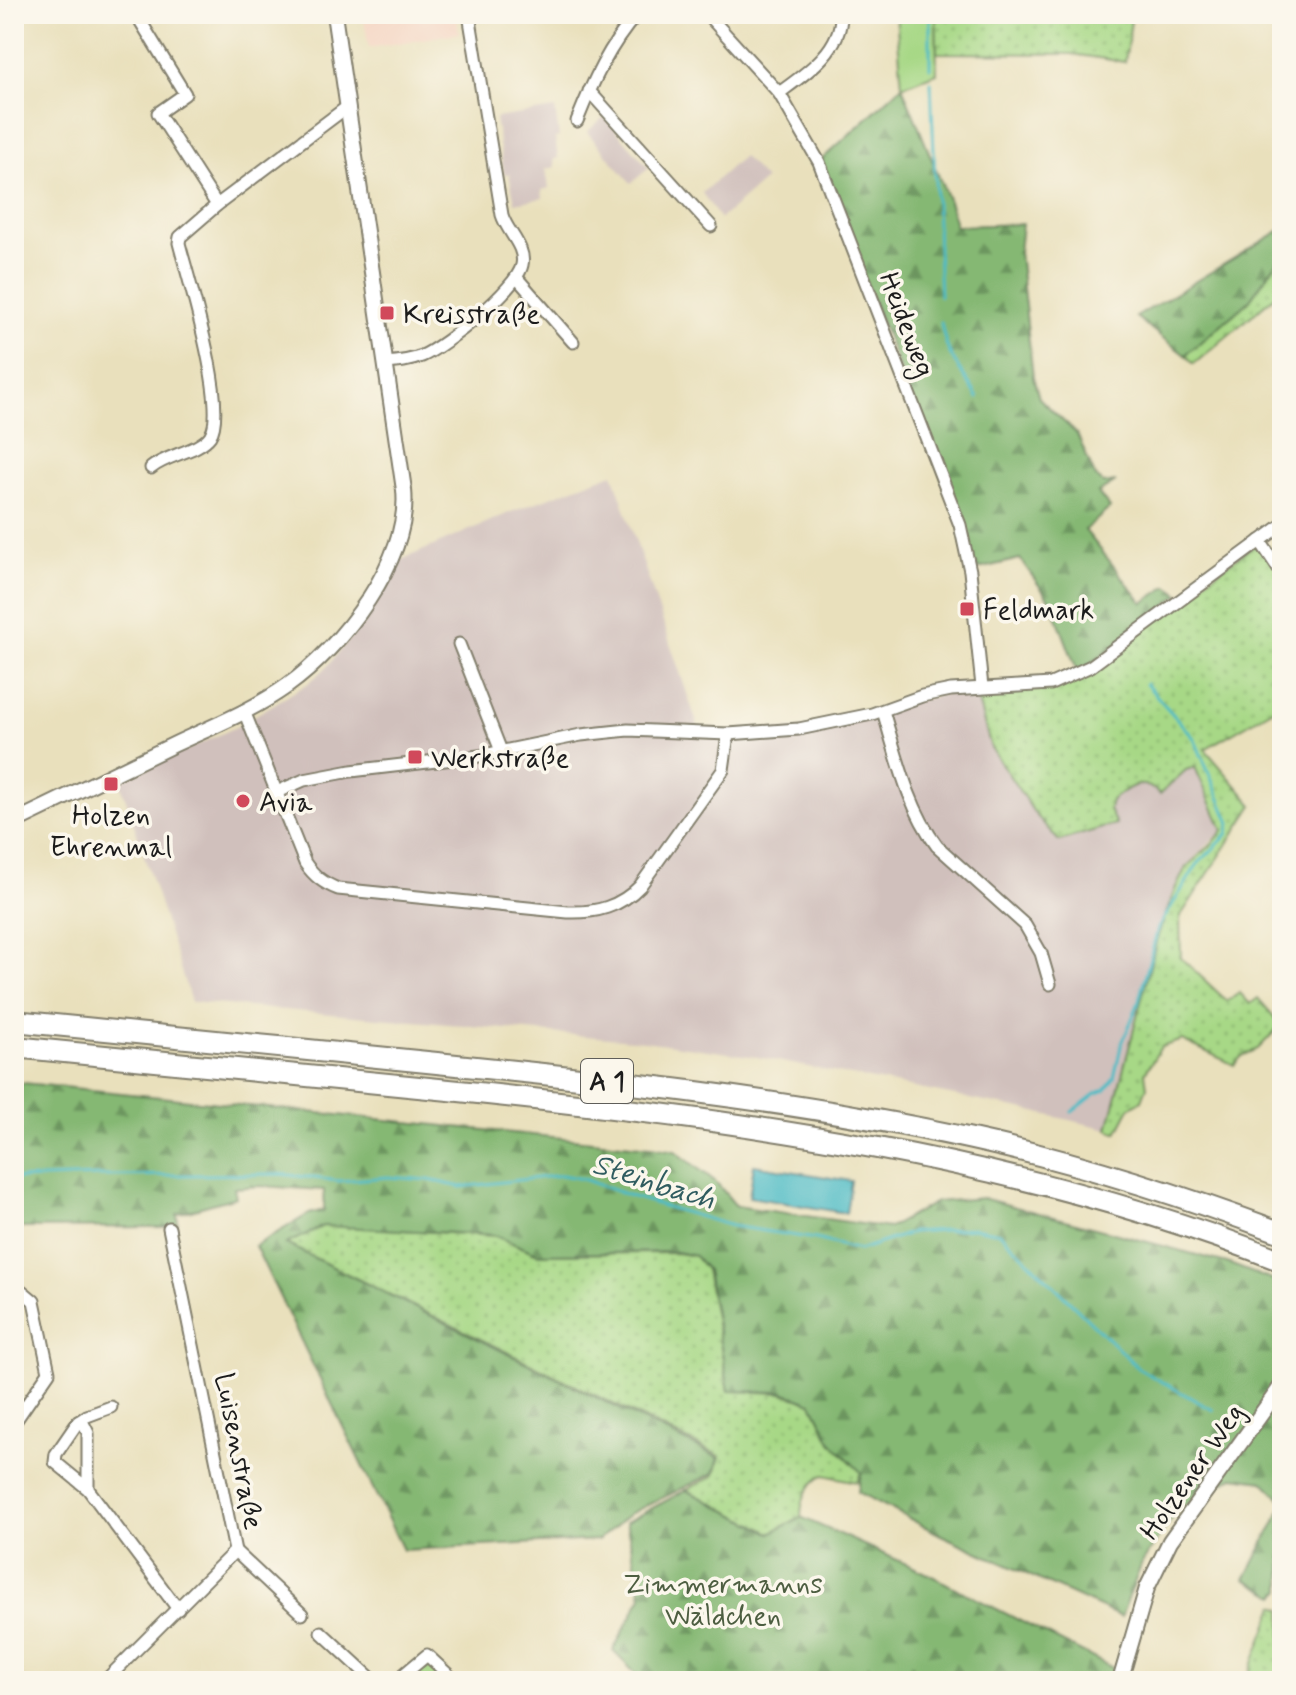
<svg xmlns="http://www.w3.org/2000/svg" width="1296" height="1695" font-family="Mynerve,sans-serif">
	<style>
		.built { fill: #f4d3c0 }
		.industrial { fill: #d0c0bc }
		.grass { fill: url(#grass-dots); stroke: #627a51; stroke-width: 2 }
		.forest { fill: url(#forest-firs); stroke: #506a48; stroke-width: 2 }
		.green { fill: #a7d886; stroke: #627a51; stroke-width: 2 }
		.water { fill: #4dbbc5; stroke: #346c70; stroke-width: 2 }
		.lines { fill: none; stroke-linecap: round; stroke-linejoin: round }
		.stream { stroke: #4dbbc5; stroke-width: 3 }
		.minor-casing { stroke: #827e6c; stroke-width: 15 }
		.secondary-casing { stroke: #827e6c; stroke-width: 18 }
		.motorway-casing { stroke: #827e6c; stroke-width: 24 }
		.minor { stroke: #fff; stroke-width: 11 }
		.secondary { stroke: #fff; stroke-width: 14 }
		.motorway { stroke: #fff; stroke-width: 20 }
		.poi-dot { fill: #d1495b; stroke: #fbf7ec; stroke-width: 3 }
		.labels { text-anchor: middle; stroke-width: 7; stroke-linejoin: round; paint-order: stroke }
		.shield { fill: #fbf7ec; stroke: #5f5e5a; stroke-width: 2 }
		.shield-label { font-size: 26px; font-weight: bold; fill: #1c1c1c }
		.poi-label { font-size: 28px; fill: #1c1c1c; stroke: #fbf7ec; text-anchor: start }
		.street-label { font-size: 28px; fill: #1c1c1c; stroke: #fbf7ec }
		.park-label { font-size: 28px; fill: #4d5e41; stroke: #fbf7ec }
		.water-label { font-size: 30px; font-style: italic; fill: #305c60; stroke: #fbf7ec }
	</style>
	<defs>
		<pattern id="grass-dots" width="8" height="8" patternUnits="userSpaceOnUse" patternTransform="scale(2)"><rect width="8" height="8" fill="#a7d886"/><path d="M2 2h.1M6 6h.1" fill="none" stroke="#8fb973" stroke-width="1.8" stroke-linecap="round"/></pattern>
		<pattern id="forest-firs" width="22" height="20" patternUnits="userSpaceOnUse" patternTransform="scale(2)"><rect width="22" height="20" fill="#85b873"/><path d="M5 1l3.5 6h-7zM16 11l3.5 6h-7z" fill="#6c955e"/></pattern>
	</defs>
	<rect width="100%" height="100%" fill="#fbf7ec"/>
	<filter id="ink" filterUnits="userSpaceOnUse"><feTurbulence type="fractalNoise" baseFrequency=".0125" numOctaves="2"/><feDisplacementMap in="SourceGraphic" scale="16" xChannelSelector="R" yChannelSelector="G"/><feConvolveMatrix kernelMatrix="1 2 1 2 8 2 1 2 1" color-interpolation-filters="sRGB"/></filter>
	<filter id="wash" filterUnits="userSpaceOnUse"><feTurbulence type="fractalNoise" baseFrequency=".006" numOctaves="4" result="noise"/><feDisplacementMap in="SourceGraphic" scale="32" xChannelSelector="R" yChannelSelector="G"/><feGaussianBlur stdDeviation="1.8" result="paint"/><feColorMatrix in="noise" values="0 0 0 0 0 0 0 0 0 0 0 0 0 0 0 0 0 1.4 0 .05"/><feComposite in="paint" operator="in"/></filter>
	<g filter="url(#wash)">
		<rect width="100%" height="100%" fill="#e9e0bc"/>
		<polygon class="built" points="363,14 456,14 459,33 369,48"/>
		<g class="industrial">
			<polygon points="555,109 559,137 555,138 558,158 554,159 555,167 546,169 549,188 542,190 543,198 515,203 509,174 504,174 495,118"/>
			<polygon points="604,117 649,168 631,183 587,132"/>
			<polygon points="743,156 765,180 720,219 702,193"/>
			<polygon points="613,473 700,732 799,729 974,687 1115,824 1109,810 1111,800 1139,783 1149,784 1161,794 1186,770 1196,766 1223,830 1186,866 1174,889 1158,937 1108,1129 1026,1110 757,1057 644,1041 191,1002 120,781 236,727 307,684 325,669 366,619 401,560 511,512"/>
		</g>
		<g class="grass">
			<polygon points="936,14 1132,14 1125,62 1072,54 937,53"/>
			<polygon points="1282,255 1282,290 1194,364 1185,355 1248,302"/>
			<path d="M1260 541 1282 574V704L1205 749 1253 805 1180 917 1181 958 1227 1001 1240 993 1250 1004 1258 998 1281 1025 1258 1049 1242 1056 1234 1065 1182 1040 1161 1047 1145 1073 1147 1087 1142 1100 1130 1108 1117 1133 1108 1129 1158 936 1175 889 1186 867 1212 844 1223 830 1195 767 1186 770 1160 794C1140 777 1131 786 1111 800L1109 810 1116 824 1059 841 1035 814 991 748 974 687H1014L1078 673Z"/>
			<path d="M323 1225 495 1236 538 1254 676 1253 695 1256 706 1270 729 1391 783 1393 812 1403 831 1442 861 1472 857 1482 824 1475C808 1483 801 1499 801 1517L771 1533 686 1490 715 1475 720 1456 286 1244Z"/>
			<polygon points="1275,1606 1282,1609 1282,1681 1246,1681"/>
		</g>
		<g class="forest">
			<polygon points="902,86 950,204 955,226 1022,224 1019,252 1033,377 1039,398 1077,434 1095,476 1103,484 1116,482 1098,493 1110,508 1085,530 1143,603 1168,586 1180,594 1078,673 1051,602 1020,559 970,571 960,525 819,162"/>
			<polygon points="1281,230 1282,255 1248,302 1185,355 1136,317"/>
			<polygon points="14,1082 651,1147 675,1151 716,1182 736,1206 889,1228 936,1202 982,1198 1227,1263 1282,1284 1282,1500 1263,1481 1234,1477 1178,1509 1142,1563 1121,1617 941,1535 858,1492 861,1472 832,1443 812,1403 783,1392 729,1391 707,1270 695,1256 676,1252 538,1254 494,1235 323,1226 286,1244 719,1458 714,1473 631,1513 598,1540 403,1550 255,1246 309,1214 324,1210 324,1190 260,1186 234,1188 236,1197 177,1214 178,1223 164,1227 14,1228"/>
			<polygon points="686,1490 771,1533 801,1517 922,1571 1113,1668 1128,1681 643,1681 613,1651 642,1596 626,1522"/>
			<polygon points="1282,1508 1282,1590 1276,1596 1245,1579"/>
		</g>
		<g class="green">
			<polygon points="896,14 936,14 937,73 902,86"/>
			<polygon points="431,1664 448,1681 405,1681 421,1665 426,1669"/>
		</g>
		<polygon class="water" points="754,1165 851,1181 846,1213 749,1197"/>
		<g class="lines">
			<g class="stream">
				<polyline points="930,68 930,14"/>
				<polyline points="931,82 940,296"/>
				<path d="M941 322C947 361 960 366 978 398"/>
				<polyline points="1072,1112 1095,1094 1105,1090 1114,1078 1121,1046 1138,1004 1158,928 1197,865 1227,835 1230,823 1194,738 1146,684"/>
				<polyline points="14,1179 100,1176 281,1174 339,1181 388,1177 429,1180 461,1187 562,1175 583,1179 636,1198 732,1226 816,1239 859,1250 913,1232 974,1228 1000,1233 1139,1369 1213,1410"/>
			</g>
		</g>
	</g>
	<g filter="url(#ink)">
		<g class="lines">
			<g class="minor-casing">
				<g id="minor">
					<polyline points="136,14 185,94 158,113 217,205"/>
					<polyline points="707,14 779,93 819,162 960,525 970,571 982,687"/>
					<polyline points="589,91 711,226"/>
					<path d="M779 93C805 74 842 50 841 14"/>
					<path d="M577 121C593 81 609 46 637 14"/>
					<polyline points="517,278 573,342"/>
					<path d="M385 363C398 362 410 361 422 356 445 346 517 289 522 265 526 247 507 232 502 215L469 14"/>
					<path d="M151 468C166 455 199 451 210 436 229 409 188 278 179 243L180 237 217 205 347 107"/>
					<polyline points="1260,541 1282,574"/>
					<polyline points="459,644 501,751"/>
					<path d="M244 711 305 863C314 876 323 883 338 889L568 912C596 913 620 907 640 886L723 770 728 734"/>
					<path d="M883 711C897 757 908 807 937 846L1025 925 1041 953 1050 984"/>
					<polyline points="277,792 304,780 351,771 479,756 581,735 628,730 728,734 799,729 872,714 922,696 951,690 1051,684 1091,666 1282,525"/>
					<polyline points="169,1228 235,1551"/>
					<polyline points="14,1288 22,1291 34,1301 49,1372 14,1423"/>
					<polyline points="78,1422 87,1416 111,1407"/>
					<polyline points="88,1489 55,1462 56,1454 78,1422 84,1425 88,1433 88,1489 178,1609"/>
					<polyline points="235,1551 302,1614"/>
					<polyline points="321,1632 374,1681"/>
					<polyline points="105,1681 235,1551"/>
					<polyline points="396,1681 427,1655 455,1681"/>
				</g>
			</g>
			<g class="secondary-casing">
				<g id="secondary">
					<path d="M14 822C67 796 120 771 173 745 211 727 252 711 287 686 341 648 411 559 404 490L334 14"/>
					<polyline points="1120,1681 1147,1588 1170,1541 1282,1385"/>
				</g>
			</g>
			<g class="motorway-casing">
				<g id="motorway">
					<path d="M14 1021C145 1033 276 1047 407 1060 597 1079 786 1098 972 1139 1078 1162 1181 1195 1282 1233"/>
					<path d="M14 1047C162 1062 311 1076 459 1091 739 1120 1019 1157 1282 1261"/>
				</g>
			</g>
			<use href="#minor" class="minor"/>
			<use href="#secondary" class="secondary"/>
			<use href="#motorway" class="motorway"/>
		</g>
	</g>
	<g class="poi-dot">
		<rect x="379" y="305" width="16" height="16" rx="4"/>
		<rect x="959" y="601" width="16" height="16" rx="4"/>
		<rect x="407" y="749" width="16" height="16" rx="4"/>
		<rect x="103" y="776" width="16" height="16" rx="4"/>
		<circle cx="243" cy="801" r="8"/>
	</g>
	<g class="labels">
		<rect class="shield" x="581" y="1059" width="52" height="44" rx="6"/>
		<g class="shield-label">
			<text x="607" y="1090">A 1</text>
		</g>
		<g class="poi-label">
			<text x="403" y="323">Kreisstraße</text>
			<text x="983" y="619">Feldmark</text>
			<text x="431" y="767">Werkstraße</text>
			<text x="259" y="811">Avia</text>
			<text x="111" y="824" text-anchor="middle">Holzen<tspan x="111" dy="32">Ehrenmal</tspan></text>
		</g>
		<g class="street-label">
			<text transform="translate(908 324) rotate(69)" y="10">Heideweg</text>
			<text transform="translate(240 1451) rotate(79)" y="10">Luisenstraße</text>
			<text transform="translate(1191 1471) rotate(-55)" y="10">Holzener Weg</text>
		</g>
		<g class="park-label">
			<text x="723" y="1593">Zimmermanns<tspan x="723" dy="32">Wäldchen</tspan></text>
		</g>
		<g class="water-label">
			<text transform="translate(654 1181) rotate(17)" y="10">Steinbach</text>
		</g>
	</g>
	<rect width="1296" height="1695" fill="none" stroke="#fbf7ec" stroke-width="48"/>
</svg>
